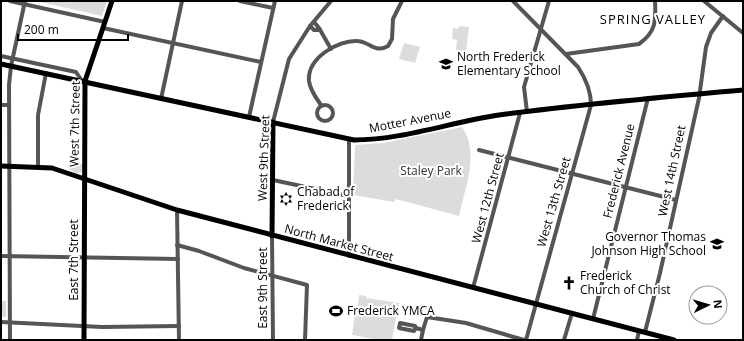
<svg xmlns="http://www.w3.org/2000/svg" width="744" height="341" font-family="'Open Sans',sans-serif">
	<style>
		.green { fill: #dcdcdc }
		.lines { fill: none; stroke-linecap: round; stroke-linejoin: round }
		.minor { stroke: #555; stroke-width: 4 }
		.major { stroke: #000; stroke-width: 5 }
		.labels { text-anchor: middle; stroke-width: 4; stroke-linejoin: round; paint-order: stroke }
		.poi-label { font-size: 12px; fill: #000; stroke: #fff; text-anchor: start }
		.street-label { font-size: 12px; fill: #000; stroke: #fff }
		.park-label { font-size: 12px; fill: #333; stroke: #fff }
		.neighbourhood-label { font-size: 13px; letter-spacing: 1px; fill: #000; stroke: #fff }
	</style>
	<rect width="100%" height="100%" fill="#fff"/>
	<g class="green">
		<polygon points="36,1 107,1 102,16"/>
		<polygon points="459,26 469,27 466,51 456,50 457,40 452,39 453,28 458,29"/>
		<polygon points="404,43 420,47 415,63 399,59"/>
		<path d="M462 127C480 153 465 187 459 216L396 199 394 202 353 195 355 145 383 143Z"/>
		<polygon points="69,164 83,164 83,171 77,174 67,168"/>
		<path d="M359 295 366 296V298L399 303 392 340C378 340 367 338 352 335L355 312 357 313Z"/>
		<rect x="1" y="301" width="5" height="16"/>
	</g>
	<g class="lines">
		<g class="minor">
			<polyline points="10,1 105,22"/>
			<polyline points="240,1 273,8"/>
			<path d="M513 1 578 67C586 79 591 90 591 105L526 340"/>
			<polyline points="704,1 743,33"/>
			<polyline points="314,22 319,28 331,49"/>
			<polyline points="310,26 314,30 320,30"/>
			<polyline points="103,28 261,62"/>
			<path d="M566 54 639 44C656 32 656 21 655 1"/>
			<polyline points="1,56 76,72 82,81"/>
			<polyline points="161,99 182,1"/>
			<circle cx="325" cy="113" r="8"/>
			<polyline points="1,105 9,105"/>
			<path d="M321 105C316 98 310 90 309 81 307 58 338 40 357 41 369 41 375 54 388 46L392 39 393 19 402 1"/>
			<polyline points="527,112 524,87 549,1"/>
			<polyline points="249,117 275,1"/>
			<polyline points="273,122 289,59 310,26 331,1"/>
			<polyline points="349,140 349,256"/>
			<polyline points="479,150 676,200"/>
			<polyline points="38,167 38,115 46,73"/>
			<polyline points="273,180 348,196"/>
			<polyline points="177,210 179,340"/>
			<polyline points="272,236 273,340"/>
			<polyline points="177,245 199,251 244,268 307,285 305,340"/>
			<polyline points="1,256 178,259"/>
			<polyline points="473,288 520,113"/>
			<polyline points="593,319 648,98"/>
			<polyline points="1,322 102,327 179,326"/>
			<polyline points="416,328 414,331 399,328 400,323 415,326 416,328 423,330"/>
			<polyline points="645,332 660,273 699,98 706,47 711,33 723,16"/>
			<polyline points="10,340 9,85 11,66 25,1"/>
			<polyline points="421,340 423,330 427,317 466,323 524,340"/>
			<polyline points="564,340 572,313"/>
			<polyline points="637,340 639,331"/>
		</g>
		<g class="major">
			<path d="M1 64 354 140C402 140 451 122 499 115 580 104 662 97 743 90"/>
			<polyline points="1,166 52,168 177,210 674,340"/>
			<polyline points="272,236 273,122"/>
			<polyline points="84,340 85,81 112,1"/>
		</g>
	</g>
	<defs>
		<g id="school-bare" transform="scale(1.08)"><path d="M0-5L7-2L0 1L-7-2ZM-4 1L0 2.5L4 1V4Q0 6-4 4Z" fill="#000" stroke="#fff" stroke-width="2.5" paint-order="stroke"/></g>
		<g id="synagogue-bare" transform="scale(1.08)"><path d="M0-6.5L5.6 3.2H-5.6ZM0 6.5L5.6-3.2H-5.6Z" fill="#000" stroke="#fff" stroke-width="2.5" paint-order="stroke"/></g>
		<g id="church-bare" transform="scale(1.08)"><path d="M-1.2-6h2.4v3.5h3.3v2.4h-3.3V6h-2.4V-.1h-3.3v-2.4h3.3Z" fill="#000" stroke="#fff" stroke-width="2.5" paint-order="stroke"/></g>
		<g id="stadium-bare" transform="scale(1.08)"><path d="M0-5a6.5 5 0 1 0 0 10a6.5 5 0 1 0 0-10ZM-3.5-1.8h7v3.6h-7Z" fill="#000" stroke="#fff" stroke-width="2.5" paint-order="stroke"/></g>
	</defs>
	<g fill-rule="evenodd">
		<use href="#school-bare" x="446" y="64"/>
		<use href="#synagogue-bare" x="286" y="199"/>
		<use href="#school-bare" x="717" y="244"/>
		<use href="#church-bare" x="569" y="283"/>
		<use href="#stadium-bare" x="336" y="311"/>
	</g>
	<g class="labels">
		<g class="poi-label">
			<text x="457" y="61">North Frederick<tspan x="457" dy="14">Elementary School</tspan></text>
			<text x="297" y="196">Chabad of<tspan x="297" dy="14">Frederick</tspan></text>
			<text x="706" y="241" text-anchor="end">Governor Thomas<tspan x="706" dy="14">Johnson High School</tspan></text>
			<text x="580" y="280">Frederick<tspan x="580" dy="14">Church of Christ</tspan></text>
			<text x="347" y="315">Frederick YMCA</text>
		</g>
		<g class="street-label">
			<text transform="translate(410 121) rotate(-11)" y="4">Motter Avenue</text>
			<text transform="translate(75 124) rotate(-89)" y="4">West 7th Street</text>
			<text transform="translate(264 158) rotate(-88)" y="4">West 9th Street</text>
			<text transform="translate(619 171) rotate(-76)" y="4">Frederick Avenue</text>
			<text transform="translate(672 171) rotate(-78)" y="4">West 14th Street</text>
			<text transform="translate(488 198) rotate(-75)" y="4">West 12th Street</text>
			<text transform="translate(554 202) rotate(-74)" y="4">West 13th Street</text>
			<text transform="translate(339 243) rotate(15)" y="4">North Market Street</text>
			<text transform="translate(74 260) rotate(-90)" y="4">East 7th Street</text>
			<text transform="translate(263 288) rotate(-90)" y="4">East 9th Street</text>
		</g>
		<g class="park-label">
			<text x="431" y="175">Staley Park</text>
		</g>
		<g class="neighbourhood-label">
			<text x="653" y="24">SPRING VALLEY</text>
		</g>
	</g>
	<rect width="744" height="341" fill="none" stroke="#000000" stroke-width="4"/>
	<g transform="translate(708 305) rotate(85)"><circle r="19" fill="#ffffff" stroke="#999999"/>
	<path d="M0-3L7 15L0 10L-7 15Z" fill="#000000"/>
	<text y="-6" font-size="11" font-weight="bold" text-anchor="middle" fill="#000000">N</text>
	</g>
	<path d="M18 34v6h110v-6" fill="none" stroke="#000000" stroke-width="2"/>
	<text x="24" y="34" font-size="12" fill="#000000" stroke="#ffffff" stroke-width="3" paint-order="stroke">200 m</text>
</svg>
